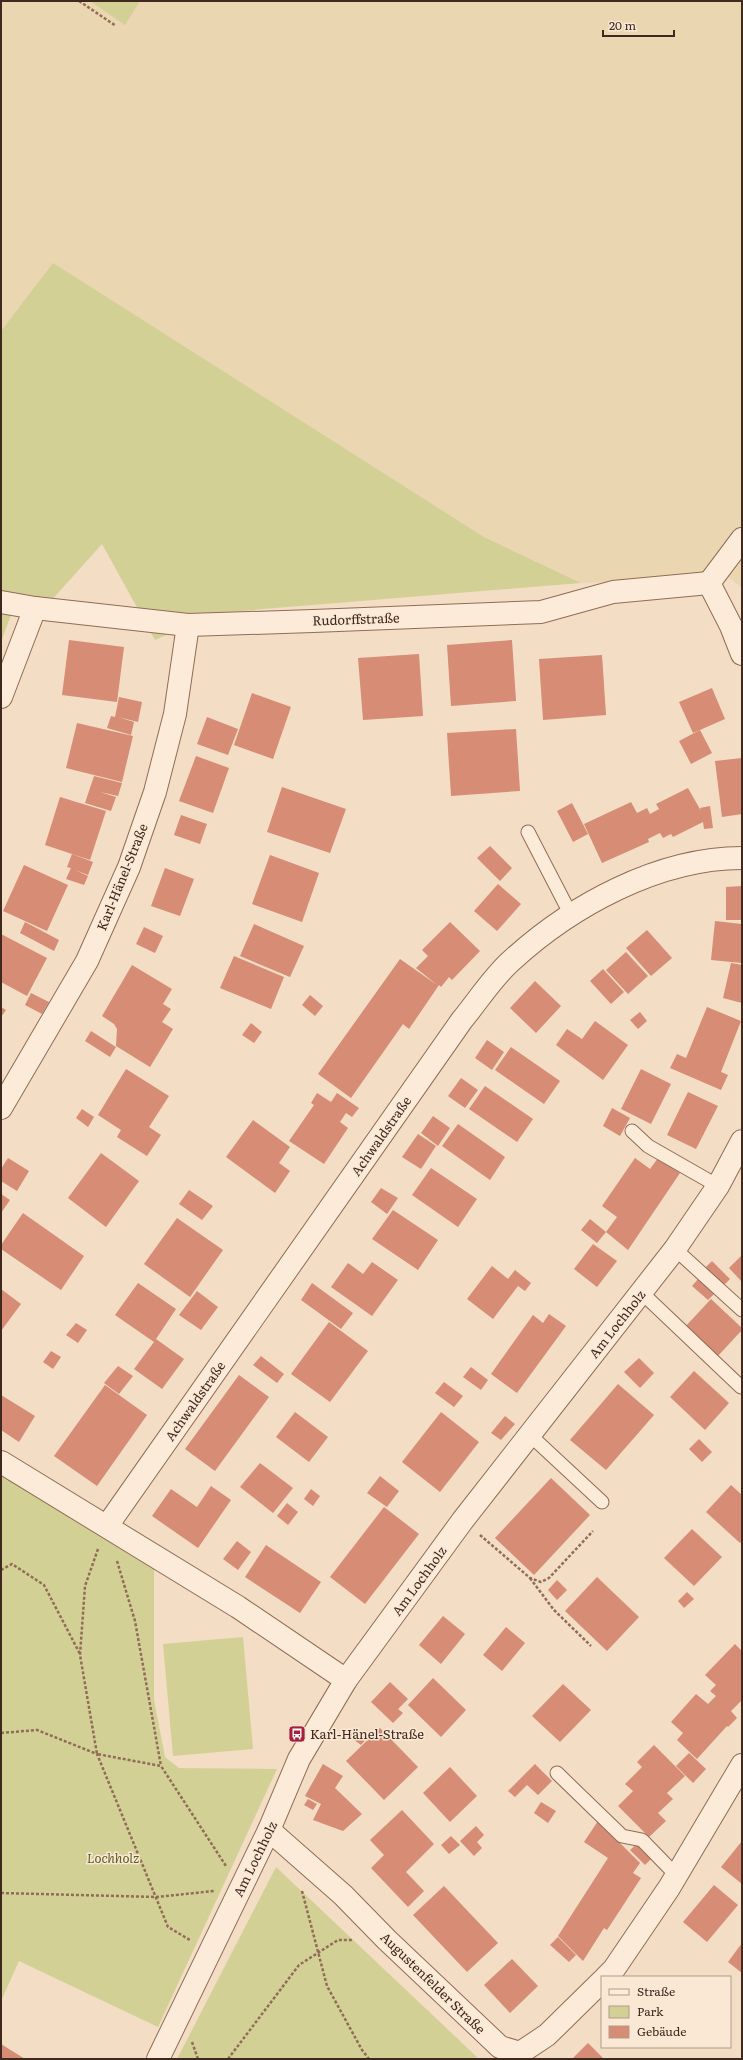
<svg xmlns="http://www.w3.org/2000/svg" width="743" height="2060" font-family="Literata,serif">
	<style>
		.farmland { fill: #ead6b0 }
		.green { fill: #d3d096 }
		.building { fill: #d68c75 }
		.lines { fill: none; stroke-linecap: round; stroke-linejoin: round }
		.lane-casing { stroke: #916c57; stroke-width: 15 }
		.street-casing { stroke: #916c57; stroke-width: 24 }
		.path { stroke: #916c57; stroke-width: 2.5; stroke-dasharray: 3 2; stroke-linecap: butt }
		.lane { stroke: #fdebd9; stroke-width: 13 }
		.street { stroke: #fdebd9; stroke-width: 22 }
		.labels { text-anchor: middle; stroke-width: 3; stroke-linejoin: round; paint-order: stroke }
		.street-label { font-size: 13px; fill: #3f281d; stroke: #fae8d5 }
		.poi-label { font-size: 13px; fill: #3f281d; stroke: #fae8d5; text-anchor: start }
		.park-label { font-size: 13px; font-style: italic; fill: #5a5e21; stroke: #fae8d5 }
	</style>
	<rect width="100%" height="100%" fill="#f3ddc4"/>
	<polygon class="farmland" points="1,1 90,1 125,24 140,1 742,1 742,588 727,576 581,583 484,537 53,264 1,331"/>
	<g class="green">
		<polygon points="90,1 140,1 125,25"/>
		<polygon points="53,263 484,537 581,583 215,613 155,640 102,544 49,603 1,593 1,331"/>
		<polygon points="1,611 12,612 1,642"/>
		<polygon points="1,1465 154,1564 154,1700 165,1757 179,1768 277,1769 158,2027 19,1961 1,2001"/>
		<polygon points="243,1637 253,1749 173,1756 163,1644"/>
		<polygon points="276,1867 479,2059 177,2059"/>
	</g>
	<g class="building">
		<polygon points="69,640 124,647 117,702 62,695"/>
		<polygon points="512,640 516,701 451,706 447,645"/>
		<polygon points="419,654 423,716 363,720 358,658"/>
		<polygon points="602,655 606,715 543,720 539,659"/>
		<polygon points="712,688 725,719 693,733 679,702"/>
		<polygon points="252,693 291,707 273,759 234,745"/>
		<polygon points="119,697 142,702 138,722 118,717 134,722 131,735 107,728 111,716 115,717"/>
		<polygon points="207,717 238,729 228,755 197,744"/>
		<polygon points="77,723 133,736 122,782 66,768"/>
		<polygon points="516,729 520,791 451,796 447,733"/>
		<polygon points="700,730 712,753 691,764 679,741"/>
		<polygon points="196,756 229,768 213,813 179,801"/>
		<polygon points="742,758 742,814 722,817 715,761"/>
		<polygon points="94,776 122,783 118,796 100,792 116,797 111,811 85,803"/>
		<polygon points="282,787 346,809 330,853 267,832"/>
		<polygon points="688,788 701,811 700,808 710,806 713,828 704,829 703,822 673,837 671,834 663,838 660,833 648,839 649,842 602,863 584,824 631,802 637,813 647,808 650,814 659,809 656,804"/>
		<polygon points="60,797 106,811 90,860 45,845"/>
		<polygon points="572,803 588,834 573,842 557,811"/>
		<polygon points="181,815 207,824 200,844 174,835"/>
		<polygon points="490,846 512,868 500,881 477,858"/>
		<polygon points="72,854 93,862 88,875 75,870 88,876 84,885 66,879 71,868 67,867"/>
		<polygon points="270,855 319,873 302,922 252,904"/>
		<polygon points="24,865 68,885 47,931 3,911"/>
		<polygon points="165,868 194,879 180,916 151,906"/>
		<polygon points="498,884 521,904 497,931 474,911"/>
		<polygon points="742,886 742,920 726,920 726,887"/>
		<polygon points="715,921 742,924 742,963 711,960"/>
		<polygon points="25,922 59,940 54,951 20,933"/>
		<polygon points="450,922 480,951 452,980 449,977 441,987 439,985 409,1029 403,1024 351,1098 318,1074 400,959 437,985 416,968 428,956 422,950"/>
		<polygon points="254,924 304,946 290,977 240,956"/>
		<polygon points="144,927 163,936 155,953 136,944"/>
		<polygon points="647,930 672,958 651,976 626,948"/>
		<polygon points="1,934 47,958 27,996 1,982"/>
		<polygon points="626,952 648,976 628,994 606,970"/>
		<polygon points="234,956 284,977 271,1009 220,988"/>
		<polygon points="731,963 742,965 742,1003 723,998"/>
		<polygon points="132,965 172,989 163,1004 171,1009 162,1022 173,1029 150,1067 116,1046 117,1029 114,1024 102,1016"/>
		<polygon points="603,969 624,992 611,1004 590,981"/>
		<polygon points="535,981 561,1006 536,1033 510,1008"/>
		<polygon points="31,993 49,1002 42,1014 25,1005"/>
		<polygon points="310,995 323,1006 315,1016 302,1005"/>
		<polygon points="1,1007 6,1010 1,1017"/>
		<polygon points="707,1007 741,1021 721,1072 728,1075 721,1090 670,1068 677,1054 686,1058"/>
		<polygon points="640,1012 647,1021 638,1029 630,1020"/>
		<polygon points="595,1021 628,1045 603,1080 556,1045 567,1029 582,1039"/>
		<polygon points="251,1023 262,1032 254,1043 242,1035"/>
		<polygon points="91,1031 116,1047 110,1057 85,1041"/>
		<polygon points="487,1040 504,1052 492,1070 475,1058"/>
		<polygon points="511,1047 560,1081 544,1104 495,1070"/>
		<polygon points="126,1069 169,1096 149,1127 161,1135 147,1156 117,1137 121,1130 98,1115"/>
		<polygon points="641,1069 671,1084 651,1124 621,1109"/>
		<polygon points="461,1078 478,1090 465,1108 448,1096"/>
		<polygon points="485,1086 533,1119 517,1142 469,1109"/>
		<polygon points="688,1092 718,1106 696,1149 667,1135"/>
		<polygon points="317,1093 331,1102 337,1093 359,1108 352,1117 346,1113 340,1122 348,1128 324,1164 289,1141 314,1105 311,1103"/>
		<polygon points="612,1108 630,1118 620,1136 603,1126"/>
		<polygon points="82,1109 94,1117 88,1127 76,1118"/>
		<polygon points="433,1116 450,1128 438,1146 421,1133"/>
		<polygon points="253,1120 290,1147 279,1163 290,1171 275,1193 226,1157"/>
		<polygon points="458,1124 505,1157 490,1180 442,1146"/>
		<polygon points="418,1134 436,1146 421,1169 402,1157"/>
		<polygon points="101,1153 139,1181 106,1227 68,1198"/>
		<polygon points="8,1158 29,1171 17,1191 1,1181 1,1169"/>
		<polygon points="635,1158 650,1169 658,1158 680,1173 628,1250 606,1232 617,1217 602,1206"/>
		<polygon points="431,1168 477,1199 458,1227 412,1195"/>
		<polygon points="381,1188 398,1198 387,1214 371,1202"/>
		<polygon points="189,1190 213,1206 202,1220 179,1204"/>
		<polygon points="1,1194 10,1200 1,1213"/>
		<polygon points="393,1210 438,1240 418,1270 372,1239"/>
		<polygon points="23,1213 84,1256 61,1290 1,1249 1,1245"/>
		<polygon points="177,1218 223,1250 190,1297 144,1264"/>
		<polygon points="590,1219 606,1232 597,1243 581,1230"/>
		<polygon points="593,1244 617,1261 597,1287 574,1269"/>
		<polygon points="742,1255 742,1282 729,1268"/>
		<polygon points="712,1261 730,1279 723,1286 705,1268"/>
		<polygon points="372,1262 398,1280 372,1316 331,1287 348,1263 363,1274"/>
		<polygon points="492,1266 508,1279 515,1270 531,1283 525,1291 518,1286 493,1319 467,1299"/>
		<polygon points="699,1278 715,1293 708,1300 692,1286"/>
		<polygon points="138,1283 176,1309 156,1339 184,1359 162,1389 134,1369 154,1342 115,1315"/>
		<polygon points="312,1283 353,1313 341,1329 301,1300"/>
		<polygon points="1,1289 21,1304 1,1331"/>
		<polygon points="197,1291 218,1307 201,1330 179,1315"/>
		<polygon points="711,1299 742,1328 742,1330 717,1357 685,1327"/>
		<polygon points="549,1314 566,1326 517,1393 491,1374 533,1315 543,1323"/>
		<polygon points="329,1322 368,1351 330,1402 291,1374"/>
		<polygon points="76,1323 87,1330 78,1343 66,1335"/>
		<polygon points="51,1351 61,1357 53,1369 43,1362"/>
		<polygon points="261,1356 284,1374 277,1383 253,1365"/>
		<polygon points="639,1358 654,1373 640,1388 624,1372"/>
		<polygon points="118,1366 133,1376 119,1394 104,1383"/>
		<polygon points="471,1367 488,1380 481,1390 463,1377"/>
		<polygon points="694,1371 729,1403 705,1430 670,1397"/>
		<polygon points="239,1375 269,1397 215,1471 185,1449"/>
		<polygon points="444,1382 463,1396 454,1407 435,1393"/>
		<polygon points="618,1384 654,1415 606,1470 570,1440"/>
		<polygon points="105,1385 147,1415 97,1486 54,1456"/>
		<polygon points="1,1395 35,1416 19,1442 1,1430"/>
		<polygon points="295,1412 328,1437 309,1462 276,1437"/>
		<polygon points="441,1412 479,1442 440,1492 402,1462"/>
		<polygon points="505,1416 515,1424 501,1440 491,1433"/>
		<polygon points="699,1439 712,1452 702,1462 689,1449"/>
		<polygon points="260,1463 293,1488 273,1513 240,1487"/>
		<polygon points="380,1476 399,1491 387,1507 367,1493"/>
		<polygon points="551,1478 590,1515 534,1575 495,1538"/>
		<polygon points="731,1485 742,1495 742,1541 740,1543 706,1512"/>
		<polygon points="211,1486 231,1500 198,1548 152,1516 171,1489 197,1507"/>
		<polygon points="311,1489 320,1496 313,1506 304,1499"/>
		<polygon points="287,1503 298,1512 288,1525 277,1516"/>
		<polygon points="384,1507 419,1534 365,1604 330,1577"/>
		<polygon points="692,1529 722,1557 694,1586 664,1558"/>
		<polygon points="237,1541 251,1552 238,1570 223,1559"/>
		<polygon points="266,1545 321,1582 300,1613 245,1577"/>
		<polygon points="597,1577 639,1617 607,1651 565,1611"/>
		<polygon points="557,1580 567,1590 557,1600 548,1590"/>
		<polygon points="687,1592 694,1599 684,1608 678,1601"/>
		<polygon points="443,1616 465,1634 441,1664 419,1645"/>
		<polygon points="506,1627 525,1643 502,1671 483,1655"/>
		<polygon points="735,1644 742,1651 742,1700 731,1711 737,1718 728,1727 727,1726 697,1759 677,1740 683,1733 671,1722 696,1694 708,1704 716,1696 710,1691 716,1685 705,1675"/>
		<polygon points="433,1678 466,1710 441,1737 408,1705"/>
		<polygon points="390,1682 408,1699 398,1709 403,1713 393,1723 371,1702"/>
		<polygon points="563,1684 591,1710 560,1742 532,1716"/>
		<polygon points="380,1728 418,1767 384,1800 346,1761"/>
		<polygon points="355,1729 367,1738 361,1745 349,1736"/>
		<polygon points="654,1745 685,1776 667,1793 673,1799 658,1813 666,1821 649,1837 618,1806 633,1791 625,1784 642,1767 637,1762"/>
		<polygon points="689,1753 706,1769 693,1783 676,1766"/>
		<polygon points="323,1764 343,1776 335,1788 362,1814 343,1831 313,1820 321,1804 305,1796"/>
		<polygon points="535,1764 552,1781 538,1795 527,1785 515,1797 508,1791"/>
		<polygon points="450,1767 477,1796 450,1822 423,1793"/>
		<polygon points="308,1799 317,1804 313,1810 304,1805"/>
		<polygon points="541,1802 556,1811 548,1823 534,1813"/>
		<polygon points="402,1810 434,1844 406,1872 424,1891 408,1907 371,1868 384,1855 370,1840"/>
		<polygon points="598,1821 640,1863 633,1873 641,1878 607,1930 604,1928 583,1961 558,1936 608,1858 584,1842"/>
		<polygon points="476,1826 484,1835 477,1842 482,1848 474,1856 460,1841"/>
		<polygon points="451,1836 460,1845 449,1854 441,1845"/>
		<polygon points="640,1841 654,1856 645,1865 630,1850"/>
		<polygon points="742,1841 742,1884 721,1867"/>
		<polygon points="714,1885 738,1905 707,1942 683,1922"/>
		<polygon points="444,1886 498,1943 467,1972 413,1915"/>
		<polygon points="558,1937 576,1955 569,1962 550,1945"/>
		<polygon points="742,1943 742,1973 728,1962"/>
		<polygon points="512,1959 538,1986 510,2013 484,1985"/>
		<polygon points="588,2043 604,2059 572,2059"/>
		<polygon points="1,2044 25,2059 1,2059"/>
	</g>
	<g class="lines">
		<g class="lane-casing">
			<g id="lane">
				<polyline points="528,832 571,915"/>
				<polyline points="632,1131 648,1146 718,1186"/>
				<polyline points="675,1249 742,1310"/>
				<polyline points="641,1292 741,1387"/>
				<polyline points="530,1435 602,1502"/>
				<polyline points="557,1773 622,1836 642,1840 676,1875"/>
			</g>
		</g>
		<g class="street-casing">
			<g id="street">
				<polyline points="709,583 731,626 742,654"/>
				<polyline points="709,583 742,539"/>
				<polyline points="1,602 35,608 188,625 313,621 541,612 613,592 709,583"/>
				<polyline points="1,697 35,608"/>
				<polyline points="1,1108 87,961 129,867 155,792 175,714 188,625"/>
				<polyline points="1,1462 238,1607 346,1680"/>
				<path d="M107 1526 462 1020C477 1002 493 977 511 961 571 906 658 858 742 858"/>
				<polyline points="269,1830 343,1895 387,1940 500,2047 520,2053 547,2035 602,1981"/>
				<polyline points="606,1977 614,1969 669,1888 742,1765"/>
				<polyline points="158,2059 269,1830 299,1759 346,1680 463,1520 675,1249 718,1186 742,1141"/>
			</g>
		</g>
		<g class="path">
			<polyline points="79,1 116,26"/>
			<polyline points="480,1535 530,1578 541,1582 549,1578 593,1531"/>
			<polyline points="98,1549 85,1586 80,1655 97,1754 161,1766 226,1866"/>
			<polyline points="117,1561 135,1621 161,1766"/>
			<polyline points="1,1570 12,1564 44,1585 80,1654"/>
			<polyline points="530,1578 554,1610 591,1646"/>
			<polyline points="1,1733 37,1730 97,1754 168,1927 190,1940"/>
			<polyline points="302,1891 327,1986 362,2050 369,2059"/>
			<polyline points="1,1893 156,1897 214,1891"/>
			<polyline points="192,2042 198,2059"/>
			<polyline points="228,2059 299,1965 338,1940 353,1940"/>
		</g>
		<use href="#lane" class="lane"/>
		<use href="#street" class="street"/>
	</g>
	<defs>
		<g id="bus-square" transform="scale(0.9)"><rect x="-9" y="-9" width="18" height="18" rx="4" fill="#a72039" stroke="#fae8d5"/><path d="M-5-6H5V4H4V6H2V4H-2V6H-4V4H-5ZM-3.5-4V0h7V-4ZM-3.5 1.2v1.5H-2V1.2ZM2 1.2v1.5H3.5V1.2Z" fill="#fff"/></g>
	</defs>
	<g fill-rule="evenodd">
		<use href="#bus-square" x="297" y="1734"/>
	</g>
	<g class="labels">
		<g class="street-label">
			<text transform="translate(356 619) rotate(-2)" y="5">Rudorffstraße</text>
			<text transform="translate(122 877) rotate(-68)" y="5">Karl-Hänel-Straße</text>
			<text transform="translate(381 1136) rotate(-55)" y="5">Achwaldstraße</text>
			<text transform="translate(617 1324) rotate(-52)" y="5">Am Lochholz</text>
			<text transform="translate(195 1401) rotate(-55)" y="5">Achwaldstraße</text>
			<text transform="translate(419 1581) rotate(-54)" y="5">Am Lochholz</text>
			<text transform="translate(255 1859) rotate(-64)" y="5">Am Lochholz</text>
			<text transform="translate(433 1983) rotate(44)" y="5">Augustenfelder Straße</text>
		</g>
		<g class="poi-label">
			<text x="310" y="1739">Karl-Hänel-Straße</text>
		</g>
		<g class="park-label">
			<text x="113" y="1863">Lochholz</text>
		</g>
	</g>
	<rect width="743" height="2060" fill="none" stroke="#3f281d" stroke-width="4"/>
	<rect x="601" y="1976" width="130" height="72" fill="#fae8d5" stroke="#af9b8b"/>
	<rect x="609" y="1989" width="20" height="6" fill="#fdebd9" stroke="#af9b8b"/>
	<text x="637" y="1996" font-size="12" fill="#3f281d">Straße</text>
	<rect x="609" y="2006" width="20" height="12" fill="#d3d096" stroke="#af9b8b"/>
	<text x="637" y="2016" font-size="12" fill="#3f281d">Park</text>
	<rect x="609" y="2026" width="20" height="12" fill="#d68c75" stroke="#af9b8b"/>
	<text x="637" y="2036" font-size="12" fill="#3f281d">Gebäude</text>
	<path d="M603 30v6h71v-6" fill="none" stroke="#3f281d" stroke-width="2"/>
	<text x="609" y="30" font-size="12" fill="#3f281d" stroke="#fae8d5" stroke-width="3" paint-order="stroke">20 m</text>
</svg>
